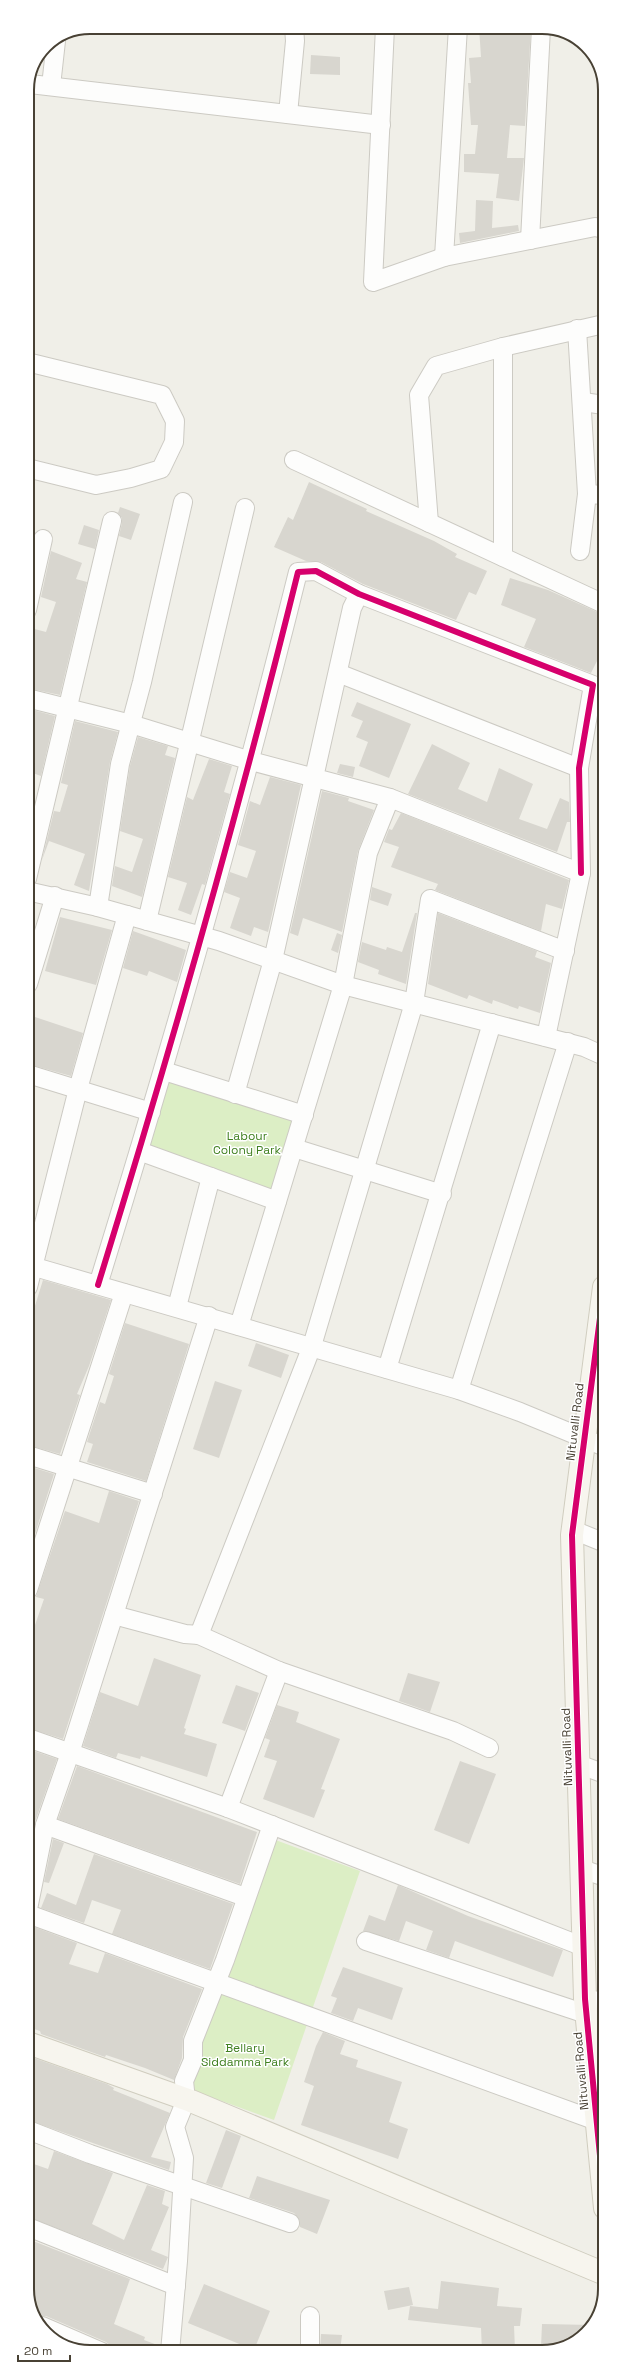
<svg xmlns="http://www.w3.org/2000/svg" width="632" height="2379" font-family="'Space Grotesk',sans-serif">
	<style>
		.green { fill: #dceec5 }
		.building { fill: #d8d6cf }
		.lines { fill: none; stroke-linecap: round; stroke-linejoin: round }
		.street-casing { stroke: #cccac3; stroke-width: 20 }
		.secondary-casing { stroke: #d0cdbf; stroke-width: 24 }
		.street { stroke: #fdfdfc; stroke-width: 18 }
		.secondary { stroke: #f7f5ee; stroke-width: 22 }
		.cycleway-casing { stroke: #fff; stroke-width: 8 }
		.cycleway { stroke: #d6006c; stroke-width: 6 }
		.labels { text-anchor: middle; stroke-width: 3; stroke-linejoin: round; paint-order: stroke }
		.park-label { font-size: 12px; fill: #408021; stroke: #fff }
		.street-label { font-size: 12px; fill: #484134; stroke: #fff }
		.rim { fill: none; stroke: #484134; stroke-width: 2 }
	</style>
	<rect width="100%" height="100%" fill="#f0efe8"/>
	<g class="green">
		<polygon points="164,1071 304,1115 277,1201 139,1151"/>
		<polygon points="270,1838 360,1871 274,2120 181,2086"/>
	</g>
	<g class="building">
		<polygon points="479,27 531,27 525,126 510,125 507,158 524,158 519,201 496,198 499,174 464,172 464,154 475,154 478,125 471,125 468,83 471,83 469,58 481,57"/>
		<polygon points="311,55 340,57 340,75 310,74"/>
		<polygon points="476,200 493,201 492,228 518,225 519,231 460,243 459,233 475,231"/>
		<polygon points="309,482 367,509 366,511 434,541 457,554 455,557 487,571 476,595 469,592 456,620 363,584 321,562 306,561 274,547 288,517 293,520"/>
		<polygon points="120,507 140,514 131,540 119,536 122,523 122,518 118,513"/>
		<polygon points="84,525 99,530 95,549 78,544"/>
		<polygon points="51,551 82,563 76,579 87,582 60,695 27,688 27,660 32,647 27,647 27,627 46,632 56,602 41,597"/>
		<polygon points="510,578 548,590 604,615 604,647 591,673 524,647 536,619 501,605"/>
		<polygon points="357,702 411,724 389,778 359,766 368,742 356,737 363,721 351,716"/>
		<polygon points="33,710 55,716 41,776 27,771 27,727"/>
		<polygon points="75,721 118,732 110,762 89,891 74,885 85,854 49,841 42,860 54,811 60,812 68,785 61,783"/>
		<polygon points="138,737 168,746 165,755 175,758 142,897 112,886 115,866 132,872 143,839 120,831 130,766"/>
		<polygon points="432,744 470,763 458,789 487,802 499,768 533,784 519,819 547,829 560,798 569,802 570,822 567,822 557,852 408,794"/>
		<polygon points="209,759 232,766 224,792 230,794 205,885 202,884 191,915 178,910 187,883 168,877 187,797 193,800"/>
		<polygon points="340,764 355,767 353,777 337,773"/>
		<polygon points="270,777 301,785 268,932 254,927 251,936 230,928 240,898 224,892 230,872 247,878 256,851 238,845 250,801 260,805"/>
		<polygon points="322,791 349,798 348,801 374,810 358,851 342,932 303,918 298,936 290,933"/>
		<polygon points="27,805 33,806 27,832"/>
		<polygon points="401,813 569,880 562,909 546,904 541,931 435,890 438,884 391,867 399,847 384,842 389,829 392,830"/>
		<polygon points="372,887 392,894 388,906 370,900"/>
		<polygon points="415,913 417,913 406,984 378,974 379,970 358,962 362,942 386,950 387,947 402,952"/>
		<polygon points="438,913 537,951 535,957 551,963 540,1013 519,1006 518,1009 493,1000 492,1004 469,995 467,999 428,984"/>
		<polygon points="60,917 112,930 96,985 45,971"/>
		<polygon points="133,931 186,950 177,982 149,971 147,976 123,968"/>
		<polygon points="337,933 342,935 338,953 331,950"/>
		<polygon points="35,1017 83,1033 71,1076 28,1064 28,1041"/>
		<polygon points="43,1280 111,1300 89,1366 77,1394 80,1395 60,1454 28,1445 28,1317 31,1307 34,1309"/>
		<polygon points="125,1323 189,1344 146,1481 87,1462 93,1444 87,1442 100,1402 105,1404 114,1376 109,1374"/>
		<polygon points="256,1343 289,1355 281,1378 248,1366"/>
		<polygon points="215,1381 242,1390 219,1458 193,1449"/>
		<polygon points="28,1466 54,1474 28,1556"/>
		<polygon points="109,1491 139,1501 63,1739 28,1728 28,1622 35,1625 44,1599 36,1597 65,1511 99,1523"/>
		<polygon points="154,1658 201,1675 184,1728 186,1729 184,1734 217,1744 207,1777 141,1756 140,1759 118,1753 116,1758 83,1746 100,1692 138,1706"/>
		<polygon points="408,1673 440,1682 430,1712 399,1701"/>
		<polygon points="236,1685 259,1693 245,1731 222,1723"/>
		<polygon points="277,1705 299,1712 296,1722 340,1739 321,1789 325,1790 314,1818 263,1799 277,1761 264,1757 270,1740 265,1738"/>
		<polygon points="28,1749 57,1759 35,1822 28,1856"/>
		<polygon points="460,1761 496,1774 469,1844 434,1830"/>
		<polygon points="77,1766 257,1832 240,1884 58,1819"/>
		<polygon points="53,1839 64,1843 49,1883 44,1882"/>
		<polygon points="94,1854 233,1904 210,1969 112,1934 121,1910 92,1900 84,1923 41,1908 47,1893 76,1905"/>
		<polygon points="398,1885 468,1916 563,1950 553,1977 455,1941 449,1958 426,1950 433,1931 406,1921 399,1941 363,1931 369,1915 385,1921"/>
		<polygon points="34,1927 77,1943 69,1964 98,1973 105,1953 202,1989 183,2037 182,2058 174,2080 145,2068 106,2055 105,2057 41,2034 40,2031 28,2027 28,1944"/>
		<polygon points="343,1967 403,1988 392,2020 358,2008 353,2021 331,2013 337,1998 331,1996"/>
		<polygon points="323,2032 345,2041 340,2054 358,2060 356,2067 402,2082 389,2122 408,2129 398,2159 301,2125 314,2086 304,2082 316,2046"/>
		<polygon points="31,2057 107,2084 114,2088 113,2090 170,2113 151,2157 171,2162 169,2170 28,2120 28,2063"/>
		<polygon points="226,2130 241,2136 222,2188 206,2183"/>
		<polygon points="54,2151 113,2173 92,2224 124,2240 147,2185 165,2191 162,2204 169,2207 151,2250 168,2257 163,2269 28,2217 28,2162 48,2169"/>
		<polygon points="257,2176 330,2200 317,2234 300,2227 300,2221 294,2213 249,2198"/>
		<polygon points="28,2239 130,2279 114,2324 145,2337 144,2340 160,2346 160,2352 112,2352 111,2346 106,2342 46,2316 37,2317 28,2301"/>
		<polygon points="441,2281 499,2288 497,2306 522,2308 520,2326 514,2326 515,2350 482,2351 481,2328 408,2320 410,2306 438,2309"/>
		<polygon points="204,2284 270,2311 254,2350 188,2323"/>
		<polygon points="409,2287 413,2305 388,2310 384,2291"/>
		<polygon points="542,2324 593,2325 559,2348 541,2347"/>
		<polygon points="321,2334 342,2335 340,2351 320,2351"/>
	</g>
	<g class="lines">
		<g class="street-casing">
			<g id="street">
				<polyline points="385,27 373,282 444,257 595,227 604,229"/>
				<polyline points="30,84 381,125"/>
				<polyline points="51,86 56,41"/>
				<polyline points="288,114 295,41 294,27"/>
				<polyline points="530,240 541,28"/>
				<polyline points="444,257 458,27"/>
				<polyline points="577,329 587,494 580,551"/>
				<polyline points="503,347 503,557"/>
				<polyline points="27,362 162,395 175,421 174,442 161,469 131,478 96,485 27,468"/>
				<polyline points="583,402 604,405"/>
				<polyline points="294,460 604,604"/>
				<polyline points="587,494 604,495"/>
				<polyline points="429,523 419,395 436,366 503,347 604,324"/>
				<polyline points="27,610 43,539"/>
				<polyline points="338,673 579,768"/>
				<polyline points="27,698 131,724 251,761 390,798 581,873 546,1037"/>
				<polyline points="27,879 112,521"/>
				<polyline points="27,891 98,907 219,941 343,985 584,1047 604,1056"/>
				<polyline points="98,907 120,764 142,682 183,502"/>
				<polyline points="147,921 245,508"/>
				<polyline points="28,984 55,896"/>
				<polyline points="164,1071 304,1115"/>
				<polyline points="28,1074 151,1112"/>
				<polyline points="235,1094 273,960 352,608 359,594"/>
				<polyline points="294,1148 442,1194"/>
				<polyline points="139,1151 277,1201"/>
				<polyline points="28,1265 459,1390 520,1412 605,1447"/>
				<path d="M98 1285C171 1049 239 811 298 572L316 571 359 594 593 685 579 768 581 873"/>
				<polyline points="28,1287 78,1089 127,915"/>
				<polyline points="177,1307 211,1177"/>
				<polyline points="239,1326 343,985 368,853 390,798"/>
				<polyline points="387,1369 492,1023"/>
				<polyline points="459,1390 568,1042"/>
				<polyline points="28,1455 153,1494"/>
				<polyline points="573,1530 605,1543"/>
				<polyline points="28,1590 124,1293"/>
				<polyline points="114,1615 185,1634 199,1635 279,1671 453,1731 489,1748"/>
				<polyline points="199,1635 312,1346 414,1003 430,899 565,951"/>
				<polyline points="28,1738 228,1808 584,1947"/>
				<polyline points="578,1764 605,1774"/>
				<polyline points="228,1808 279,1671"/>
				<polyline points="45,1825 245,1897"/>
				<polyline points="582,1869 605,1877"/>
				<polyline points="28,1909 45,1825 70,1753 209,1316"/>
				<polyline points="28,1914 597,2121"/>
				<polyline points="366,1941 586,2014"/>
				<polyline points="585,1999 605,2002"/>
				<polyline points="28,2130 90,2154 290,2223"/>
				<polyline points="28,2227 176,2286"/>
				<polyline points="310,2316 310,2351"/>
				<polyline points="42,2326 102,2352"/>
				<polyline points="170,2352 178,2261 184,2158 175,2127 186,2100 184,2081 193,2060 193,2041 225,1960 272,1825"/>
			</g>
		</g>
		<g class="secondary-casing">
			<g id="secondary">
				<polyline points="604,1287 572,1535 585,1999 605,2208"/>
				<polyline points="28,2043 191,2101 605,2274"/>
			</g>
		</g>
		<use href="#street" class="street"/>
		<use href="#secondary" class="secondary"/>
		<g class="cycleway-casing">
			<g id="cycleway">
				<path d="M98 1285C171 1049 239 811 298 572L316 571 359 594 593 685 579 768 581 873"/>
				<polyline points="604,1287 572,1535 585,1999 605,2208"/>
			</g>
		</g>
		<use href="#cycleway" class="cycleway"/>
	</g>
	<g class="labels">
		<g class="park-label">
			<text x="247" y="1140">Labour<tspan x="247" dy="14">Colony Park</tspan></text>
			<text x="245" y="2052">Bellary<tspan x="245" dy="14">Siddamma Park</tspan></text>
		</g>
		<g class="street-label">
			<text transform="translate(575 1422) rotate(-83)" y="4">Nituvalli Road</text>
			<text transform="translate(567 1747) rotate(-92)" y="4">Nituvalli Road</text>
			<text transform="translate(581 2071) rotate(-95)" y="4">Nituvalli Road</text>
		</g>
	</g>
	<path d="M0 0H632V2379H0ZM90 34H542A56 56 0 0 1 598 90V2289A56 56 0 0 1 542 2345H90A56 56 0 0 1 34 2289V90A56 56 0 0 1 90 34Z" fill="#fff" fill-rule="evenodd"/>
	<path class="rim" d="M90 34H542A56 56 0 0 1 598 90V2289A56 56 0 0 1 542 2345H90A56 56 0 0 1 34 2289V90A56 56 0 0 1 90 34Z"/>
	<path d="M18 2355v6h52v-6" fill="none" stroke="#484134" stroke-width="2"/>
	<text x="24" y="2355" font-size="12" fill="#484134" stroke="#ffffff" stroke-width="3" paint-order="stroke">20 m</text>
</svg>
